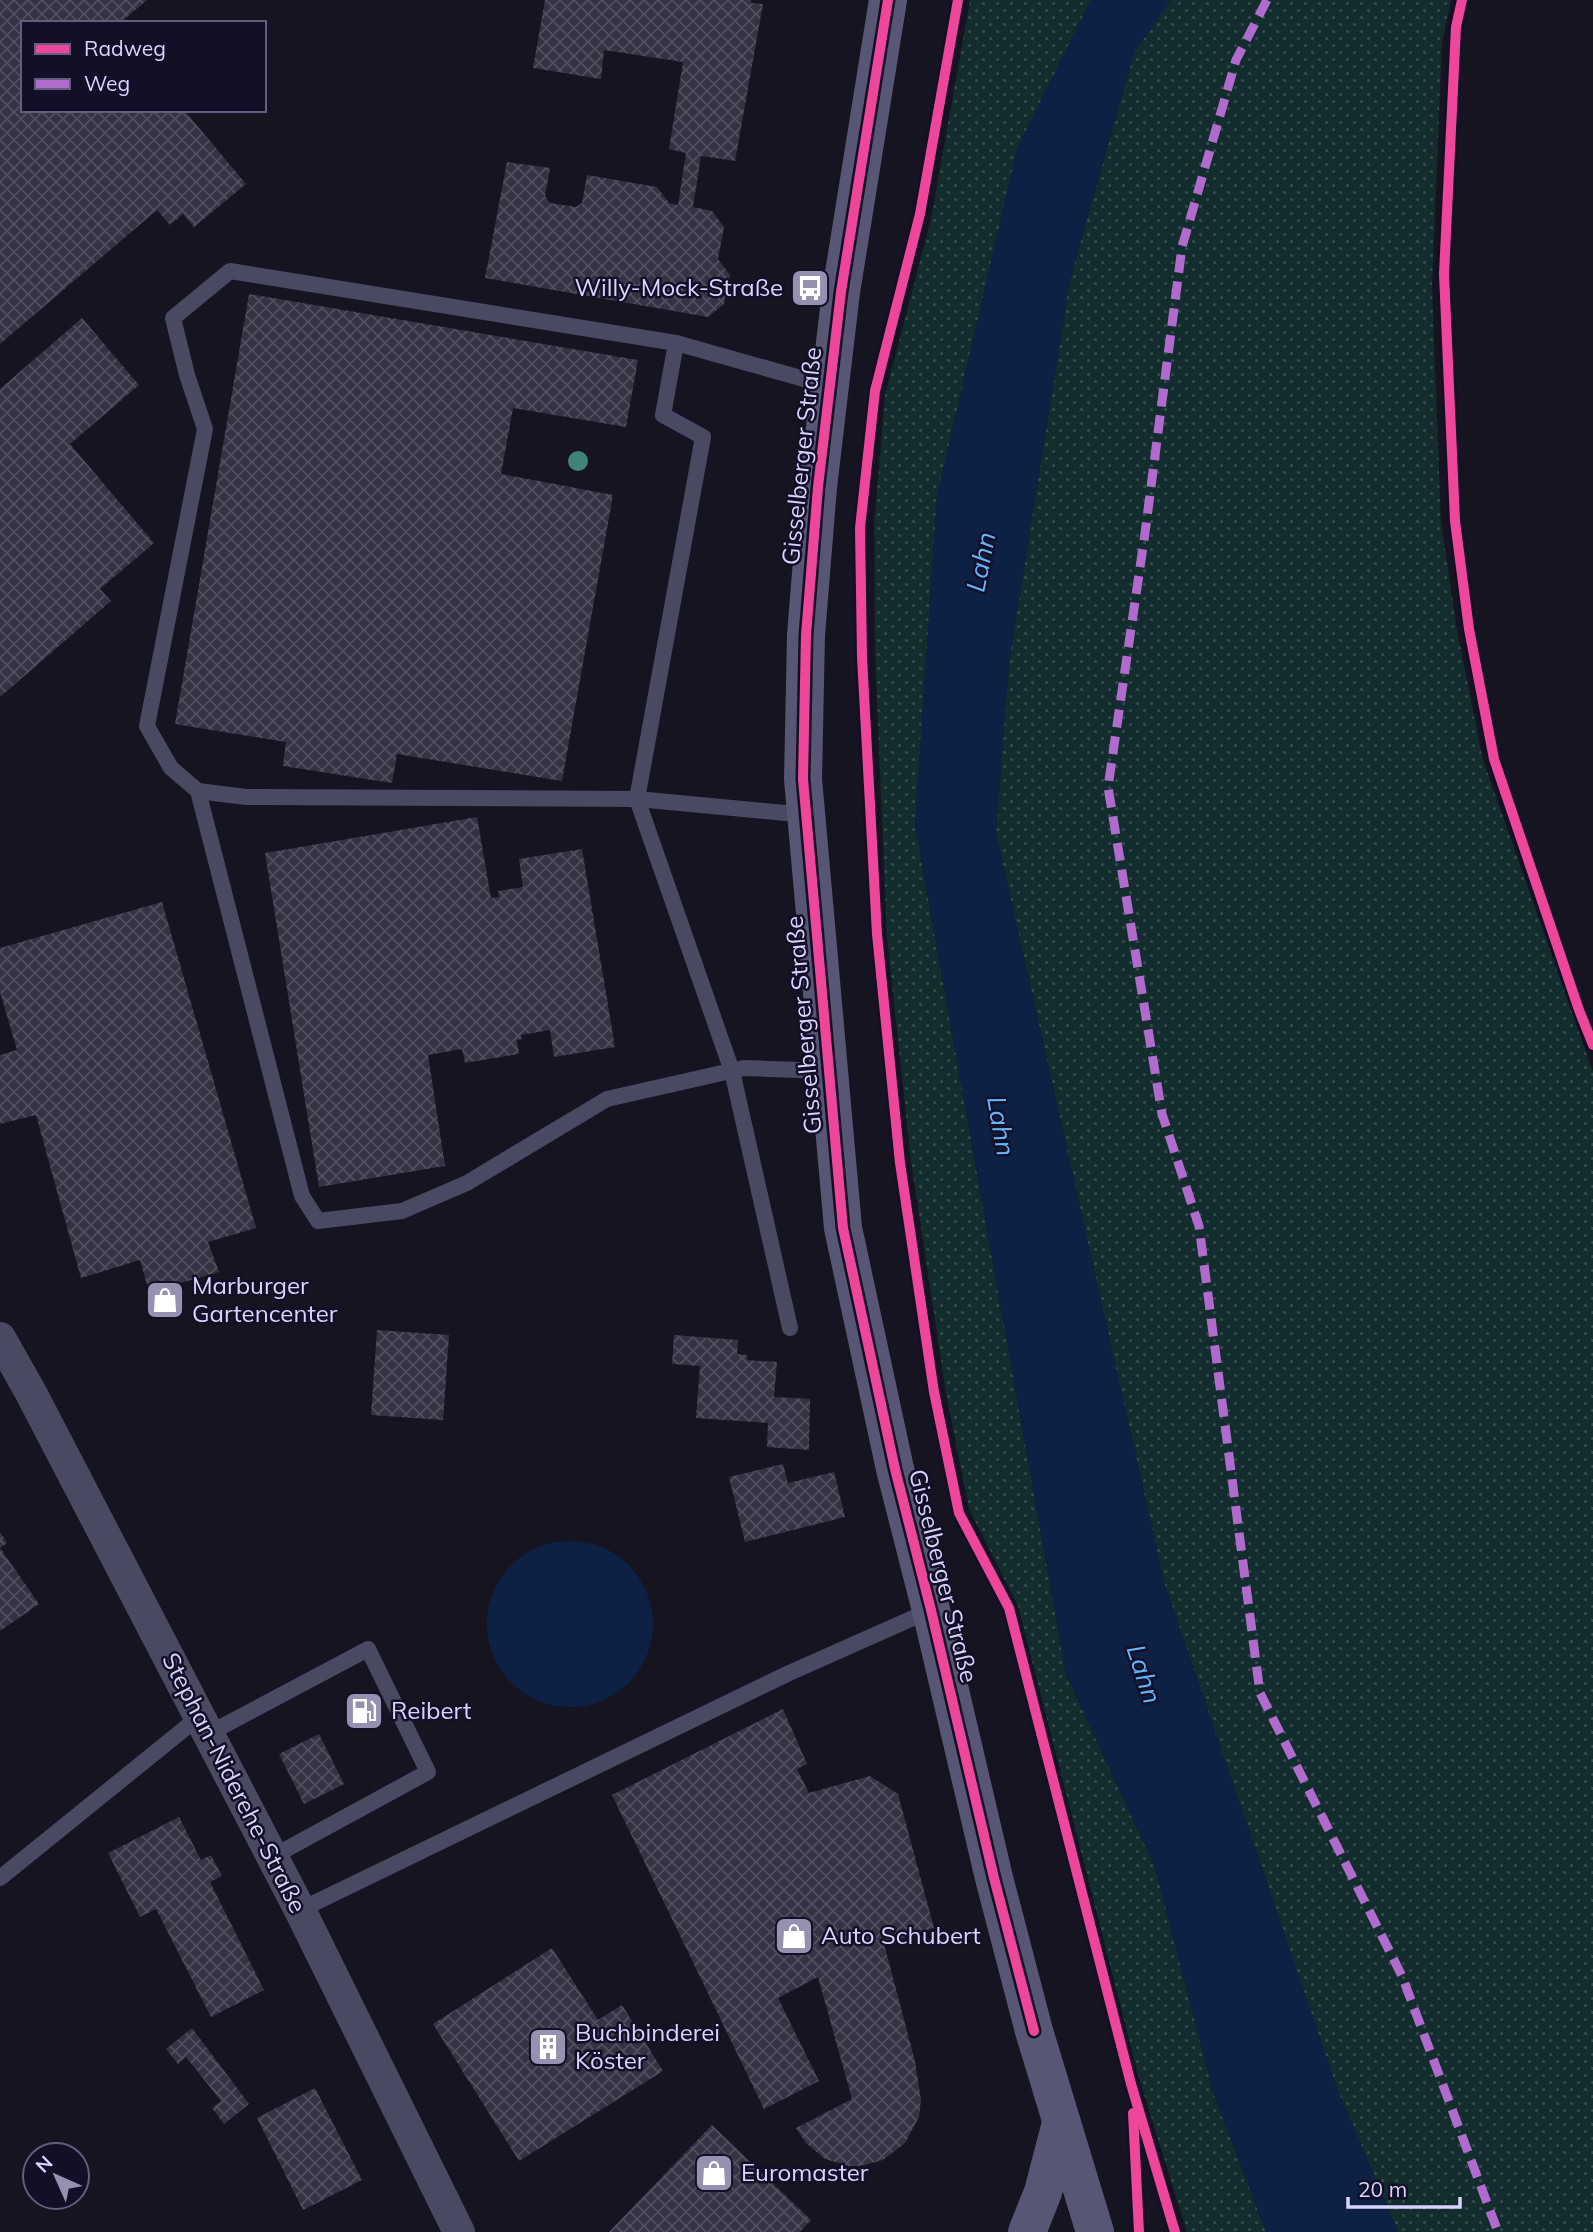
<svg xmlns="http://www.w3.org/2000/svg" width="1593" height="2232" font-family="Mulish,sans-serif">
	<style>
		.grass { fill: url(#grass-dots) }
		.water { fill: #0d2144 }
		.building { fill: url(#building-cross-hatch) }
		.lines { fill: none; stroke-linecap: round; stroke-linejoin: round }
		.lane { stroke: #4a4962; stroke-width: 16 }
		.street { stroke: #4a4962; stroke-width: 32 }
		.secondary { stroke: #575674; stroke-width: 38 }
		.quiet { stroke: #b06ccc; stroke-width: 9; stroke-dasharray: 18 9; stroke-linecap: butt }
		.cycleway-casing { stroke: #130f26; stroke-width: 15 }
		.cycleway { stroke: #ed469a; stroke-width: 10 }
		.tree { fill: #3e8478 }
		.labels { text-anchor: middle; stroke-width: 5; stroke-linejoin: round; paint-order: stroke }
		.poi-label { font-size: 24px; fill: #d9d4ff; stroke: #130f26; text-anchor: start }
		.street-label { font-size: 24px; fill: #d9d4ff; stroke: #130f26 }
		.water-label { font-size: 26px; font-style: italic; fill: #62b6ff; stroke: #130f26 }
	</style>
	<defs>
		<pattern id="grass-dots" width="8" height="8" patternUnits="userSpaceOnUse" patternTransform="scale(1.75)"><rect width="8" height="8" fill="#132c2d"/><path d="M2 2h.1M6 6h.1" fill="none" stroke="#354a4c" stroke-width="1.8" stroke-linecap="round"/></pattern>
		<pattern id="building-cross-hatch" width="8" height="8" patternUnits="userSpaceOnUse" patternTransform="scale(1.75)"><rect width="8" height="8" fill="#343243"/><path d="M0 0l8 8M0 8l8-8" fill="none" stroke="#514f5f"/></pattern>
	</defs>
	<rect width="100%" height="100%" fill="#161421"/>
	<g class="grass">
		<polygon points="970,0 1091,0 1017,149 937,497 915,824 1066,1674 1155,1867 1214,2095 1266,2232 1187,2232 1139,2078 1018,1606 969,1509 946,1393 911,1161 887,937 875,655 874,525 885,395 931,219"/>
		<polygon points="1170,0 1451,0 1442,42 1432,286 1441,522 1457,630 1483,760 1593,1072 1593,2232 1398,2232 1337,2089 1164,1582 996,833 1009,662 1070,279 1134,53"/>
	</g>
	<g class="water">
		<polygon points="1091,0 1170,0 1134,53 1070,279 1009,662 996,833 1164,1582 1337,2088 1398,2232 1266,2232 1214,2095 1155,1867 1066,1674 915,824 937,497 1017,149"/>
		<circle cx="570" cy="1624" r="83"/>
	</g>
	<g class="building">
		<polygon points="0,0 147,0 120,23 23,23 23,110 184,110 246,184 194,227 183,214 170,225 157,210 0,344"/>
		<polygon points="545,0 751,0 751,3 763,4 735,161 701,156 693,207 712,211 724,227 718,259 730,275 724,304 708,317 485,278 507,162 550,168 545,196 550,203 576,207 582,203 587,175 657,187 669,203 678,205 686,153 669,149 683,62 604,50 601,79 533,68"/>
		<polygon points="249,294 638,360 626,427 513,408 501,474 613,495 562,781 397,754 392,783 283,766 286,742 175,724"/>
		<polygon points="82,318 139,385 70,444 154,543 100,589 111,601 0,697 0,389"/>
		<polygon points="477,817 491,898 499,897 498,891 523,887 519,859 582,849 615,1047 554,1057 550,1030 521,1035 522,1039 517,1040 519,1054 465,1063 462,1049 428,1055 445,1166 319,1187 265,853"/>
		<polygon points="162,902 256,1228 208,1242 219,1272 149,1292 140,1260 81,1278 36,1115 0,1124 0,1055 17,1050 0,992 0,948"/>
		<polygon points="377,1330 449,1335 443,1420 371,1415"/>
		<polygon points="674,1335 738,1340 737,1354 747,1355 747,1360 777,1362 774,1397 810,1399 809,1450 767,1447 768,1423 696,1418 700,1366 672,1364"/>
		<polygon points="783,1464 788,1483 834,1472 845,1517 745,1542 729,1477"/>
		<polygon points="0,1532 7,1543 0,1548 39,1604 0,1631"/>
		<polygon points="783,1709 807,1764 797,1769 809,1793 870,1776 898,1794 934,1928 884,1944 915,2061 921,2100 919,2117 905,2143 883,2160 860,2166 848,2166 825,2159 806,2143 796,2128 852,2099 818,1977 778,1998 819,2081 764,2109 612,1795"/>
		<polygon points="319,1734 344,1784 304,1804 279,1754"/>
		<polygon points="179,1817 201,1860 211,1855 222,1876 210,1882 264,1990 211,2017 156,1909 140,1917 108,1853"/>
		<polygon points="552,1948 598,2020 622,2005 663,2071 519,2161 433,2024"/>
		<polygon points="192,2028 249,2104 224,2124 212,2108 221,2101 186,2057 178,2064 166,2049"/>
		<polygon points="315,2088 362,2180 303,2210 257,2118"/>
		<polygon points="712,2125 811,2220 800,2232 609,2232"/>
	</g>
	<g class="lines">
		<g class="lane">
			<polyline points="676,343 829,386"/>
			<polyline points="198,791 302,1196 318,1221 402,1211 467,1183 607,1099 744,1068 829,1071"/>
			<polyline points="790,1328 732,1071 637,799 703,437 663,415 676,343 230,271 173,318 187,375 205,429 147,726 171,768 198,791 246,797 637,799 806,815"/>
			<polyline points="208,1734 368,1649 428,1772 272,1857"/>
			<polyline points="0,1878 199,1717"/>
			<polyline points="300,1910 787,1674 931,1610"/>
		</g>
		<polyline class="street" points="0,1338 31,1393 300,1910 459,2232"/>
		<g class="secondary">
			<polyline points="888,0 841,292 818,487 806,635 803,779 843,1228 895,1469 931,1610 994,1878 1034,2031 1095,2232"/>
			<polyline points="1027,2232 1043,2192 1061,2123"/>
		</g>
		<polyline class="quiet" points="1267,0 1236,60 1182,247 1145,533 1108,787 1162,1114 1199,1226 1260,1693 1402,1976 1498,2232"/>
		<g class="cycleway-casing">
			<g id="cycleway">
				<polyline points="888,0 841,292 818,487 806,635 803,779 843,1228 895,1469 931,1610 994,1878 1034,2031"/>
				<polyline points="958,0 920,214 875,391 860,528 862,657 877,934 900,1163 934,1392 959,1513 1009,1608 1131,2084 1175,2232"/>
				<polyline points="1462,0 1456,27 1444,274 1455,521 1469,629 1494,759 1579,1010 1593,1045"/>
				<polyline points="1133,2113 1139,2232"/>
			</g>
		</g>
		<use href="#cycleway" class="cycleway"/>
	</g>
	<circle class="tree" cx="578" cy="461" r="10"/>
	<defs>
		<g id="bus-square" transform="scale(2.0125)"><rect x="-9" y="-9" width="18" height="18" rx="4" fill="#9591b1" stroke="#130f26"/><path d="M-5-6H5V4H4V6H2V4H-2V6H-4V4H-5ZM-3.5-4V0h7V-4ZM-3.5 1.2v1.5H-2V1.2ZM2 1.2v1.5H3.5V1.2Z" fill="#fff"/></g>
		<g id="shop-square" transform="scale(2.0125)"><rect x="-9" y="-9" width="18" height="18" rx="4" fill="#9591b1" stroke="#130f26"/><path d="M-5-2.5h2.3a2.7 3.5 0 0 1 5.4 0H5L5.5 6h-11ZM-1.5-2.5h3a1.5 2.3 0 0 0-3 0Z" fill="#fff"/></g>
		<g id="fuel-square" transform="scale(2.0125)"><rect x="-9" y="-9" width="18" height="18" rx="4" fill="#9591b1" stroke="#130f26"/><path d="M-5.5-6h7V0h2V4h1.3V-2.5L3-4.5l.8-.8L6-3V5H2.5V1h-1V6h-7ZM-4.2-4.7v3.2H.2V-4.7Z" fill="#fff"/></g>
		<g id="building-square" transform="scale(2.0125)"><rect x="-9" y="-9" width="18" height="18" rx="4" fill="#9591b1" stroke="#130f26"/><path d="M-4-6H4V6H1V3H-1V6H-4ZM-2.5-4.3h1.7v1.8h-1.7ZM.8-4.3h1.7v1.8H.8ZM-2.5-1h1.7V.8h-1.7ZM.8-1h1.7V.8H.8Z" fill="#fff"/></g>
	</defs>
	<g fill-rule="evenodd">
		<use href="#bus-square" x="810" y="288"/>
		<use href="#shop-square" x="165" y="1300"/>
		<use href="#fuel-square" x="364" y="1711"/>
		<use href="#shop-square" x="794" y="1936"/>
		<use href="#building-square" x="548" y="2047"/>
		<use href="#shop-square" x="714" y="2173"/>
	</g>
	<g class="labels">
		<g class="poi-label">
			<text x="783" y="296" text-anchor="end">Willy-Mock-Straße</text>
			<text x="192" y="1294">Marburger<tspan x="192" dy="28">Gartencenter</tspan></text>
			<text x="391" y="1719">Reibert</text>
			<text x="821" y="1944">Auto Schubert</text>
			<text x="575" y="2041">Buchbinderei<tspan x="575" dy="28">Köster</tspan></text>
			<text x="741" y="2181">Euromaster</text>
		</g>
		<g class="street-label">
			<text transform="translate(802 456) rotate(-84)" y="8">Gisselberger Straße</text>
			<text transform="translate(804 1025) rotate(-95)" y="8">Gisselberger Straße</text>
			<text transform="translate(943 1576) rotate(76)" y="8">Gisselberger Straße</text>
			<text transform="translate(234 1783) rotate(63)" y="8">Stephan-Niderehe-Straße</text>
		</g>
		<g class="water-label">
			<text transform="translate(981 562) rotate(-79)" y="9">Lahn</text>
			<text transform="translate(1001 1126) rotate(80)" y="9">Lahn</text>
			<text transform="translate(1144 1674) rotate(72)" y="9">Lahn</text>
		</g>
	</g>
	<rect x="21" y="21" width="245" height="91" fill="#130f26" stroke="#625e7d" stroke-width="2"/>
	<rect x="35" y="44" width="35" height="10" fill="#ed469a" stroke="#625e7d" stroke-width="2"/>
	<text x="84" y="56" font-size="21" fill="#d9d4ff">Radweg</text>
	<rect x="35" y="79" width="35" height="10" fill="#b06ccc" stroke="#625e7d" stroke-width="2"/>
	<text x="84" y="91" font-size="21" fill="#d9d4ff">Weg</text>
	<g transform="translate(56 2176) rotate(315)"><circle r="33" fill="#130f26" stroke="#625e7d" stroke-width="2"/>
	<path d="M0-5L12 26L0 18L-12 26Z" fill="#9591b1"/>
	<text y="-10" font-size="19" font-weight="bold" text-anchor="middle" fill="#d9d4ff">N</text>
	</g>
	<path d="M1348 2197v10h112v-10" fill="none" stroke="#d9d4ff" stroke-width="3.5"/>
	<text x="1358" y="2197" font-size="21" fill="#d9d4ff" stroke="#130f26" stroke-width="5" paint-order="stroke">20 m</text>
</svg>
